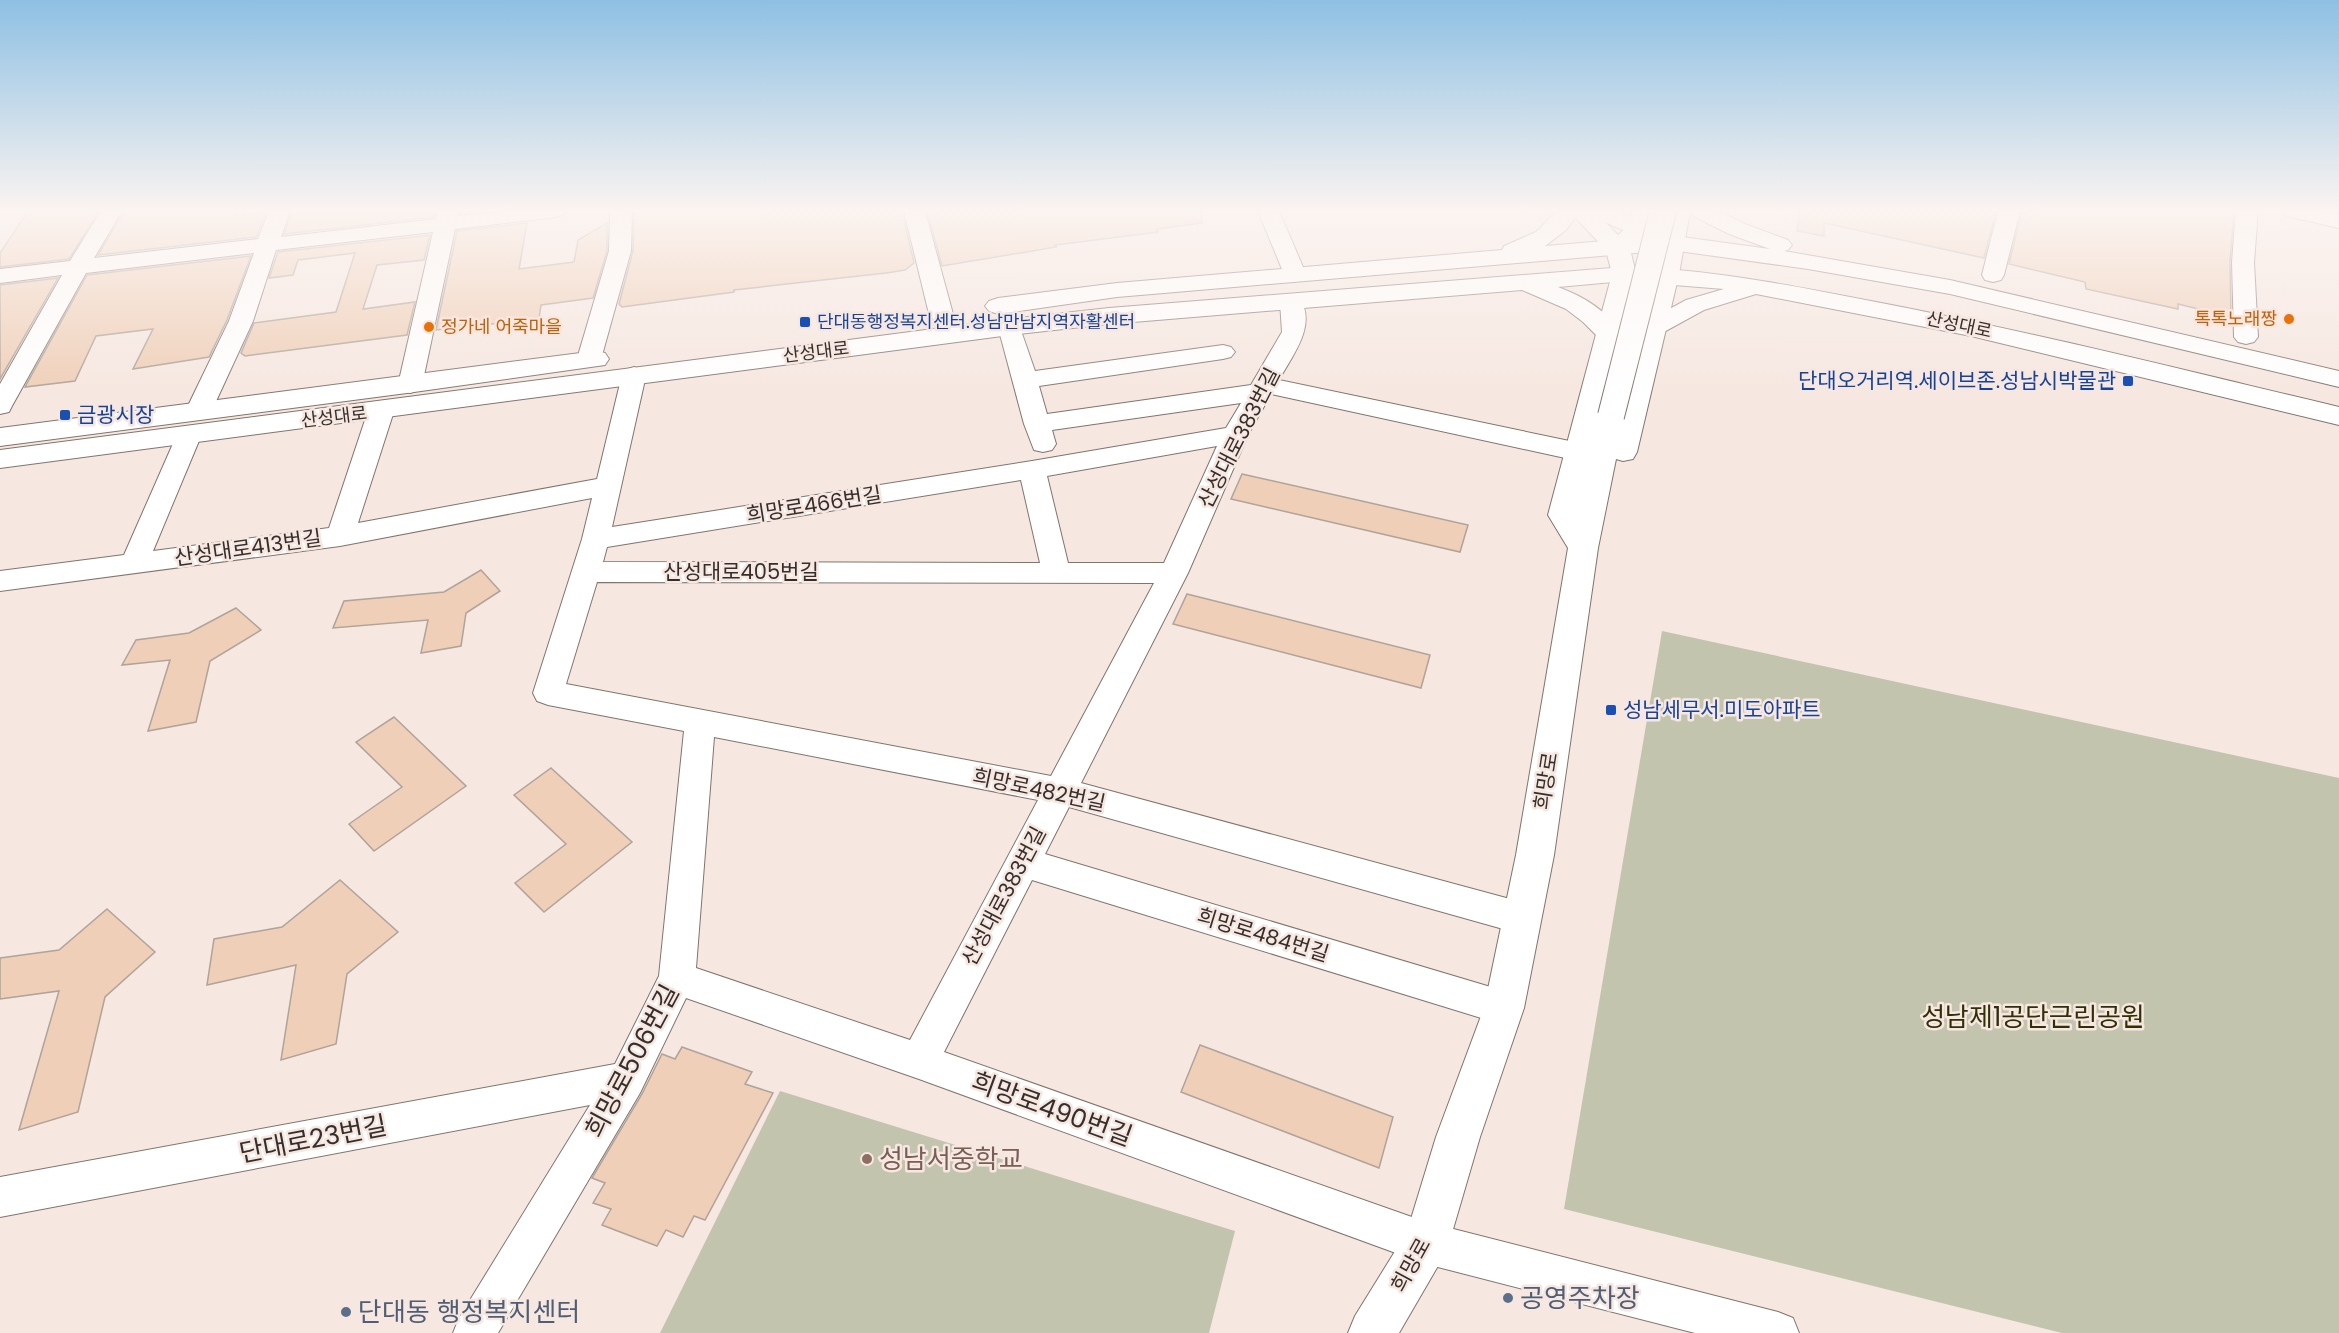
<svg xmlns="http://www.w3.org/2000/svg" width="2339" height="1333" font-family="Poppins,'Noto Sans KR',sans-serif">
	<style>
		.green { fill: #c3c4ae }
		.building { fill: #efcfb8; stroke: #afa39a; stroke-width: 1.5 }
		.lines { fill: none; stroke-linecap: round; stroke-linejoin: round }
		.street-casing { stroke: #81746e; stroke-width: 2 }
		.secondary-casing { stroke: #81746e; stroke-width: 2 }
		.primary-casing { stroke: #81746e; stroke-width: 2 }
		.street { fill: #fff; fill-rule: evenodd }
		.secondary { fill: #fff; fill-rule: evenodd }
		.primary { fill: #fff; fill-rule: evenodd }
		.secondary-bridge-casing { stroke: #81746e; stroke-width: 28; stroke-linecap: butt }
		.secondary-bridge { stroke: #fff; stroke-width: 26 }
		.food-dot { fill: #e8710a; stroke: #f6e7e0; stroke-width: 2 }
		.transit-dot { fill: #1a4fb4; stroke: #f6e7e0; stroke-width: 2 }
		.education-dot { fill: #8d6e63; stroke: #f6e7e0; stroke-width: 2 }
		.service-dot { fill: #5c6f8a; stroke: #f6e7e0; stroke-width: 2 }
		.labels { text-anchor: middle; stroke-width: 5; stroke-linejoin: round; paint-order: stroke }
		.far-food-label { font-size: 18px; fill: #c56008; stroke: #f6e7e0; text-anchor: end }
		.far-transit-label { font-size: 18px; fill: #164399; stroke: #f6e7e0; text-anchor: start }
		.far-street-label { font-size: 18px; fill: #352f2c; stroke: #f6e7e0 }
		.transit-label { font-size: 21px; fill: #164399; stroke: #f6e7e0; text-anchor: start }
		.street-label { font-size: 21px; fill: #352f2c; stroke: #f6e7e0 }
		.near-park-label { font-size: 26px; fill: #2f3003; stroke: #f6e7e0 }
		.near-street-label { font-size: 26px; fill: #352f2c; stroke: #f6e7e0 }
		.near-education-label { font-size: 26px; fill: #785e54; stroke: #f6e7e0; text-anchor: start }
		.near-service-label { font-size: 26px; fill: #4e5e75; stroke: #f6e7e0; text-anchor: start }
	</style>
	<rect width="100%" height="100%" fill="#f6e7e0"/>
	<g class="green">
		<polygon points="1662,631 2339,778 2339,1333 2062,1333 1564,1209"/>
		<polygon points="780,1091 1235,1231 1209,1333 660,1333"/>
	</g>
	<g class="building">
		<polygon points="28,211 99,211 69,259 0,267 0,253"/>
		<polygon points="124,211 238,211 235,216 266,212 256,237 98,255"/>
		<polygon points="292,211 436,211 434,217 284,234"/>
		<polygon points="634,211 902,211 914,263 905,270 886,273 734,290 734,292 622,307 619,304 633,251"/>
		<polygon points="927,211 1201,211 1202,223 1157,229 1158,232 1055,245 1056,247 942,266"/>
		<polygon points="1800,211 1996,211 1984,258 1824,223 1824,236 1797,231"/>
		<polygon points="2022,211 2234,211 2230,262 2231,317 2178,304 2178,309 2086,289 2085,282 2009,264"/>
		<polygon points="527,223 519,269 574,262 578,240 607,223 607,251 593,298 541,305 539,319 436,330 457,231"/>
		<polygon points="430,235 424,260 377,265 363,309 415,302 407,335 245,356 241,353 254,323 336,312 355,253 298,260 293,275 269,278 278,252"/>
		<polygon points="251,256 227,320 209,357 133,369 153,329 96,336 75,381 25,387 87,275"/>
		<polygon points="58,278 0,379 0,285"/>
		<polygon points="1242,474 1468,525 1460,552 1231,499"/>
		<polygon points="481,570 500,591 466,613 461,646 421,653 428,620 333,628 344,601 444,592"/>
		<polygon points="1187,594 1430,655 1421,688 1173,624"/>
		<polygon points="236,608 261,630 210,661 196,722 148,731 170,660 122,665 136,640 189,633"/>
		<polygon points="394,717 466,786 374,851 349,824 402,787 356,742"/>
		<polygon points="551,768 632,842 544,912 515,883 566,844 514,795"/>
		<polygon points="340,880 398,932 347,974 336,1044 281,1060 296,965 207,985 214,939 282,927"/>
		<polygon points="107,909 155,952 105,997 78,1112 19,1130 59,991 0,999 0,958 59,950"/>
		<polygon points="1200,1045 1393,1117 1379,1168 1181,1092"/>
		<polygon points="682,1047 752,1072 745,1084 773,1093 705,1220 694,1216 683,1237 666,1230 657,1246 602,1225 611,1209 593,1203 605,1183 592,1178 642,1094 662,1054 675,1059"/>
	</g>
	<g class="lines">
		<g class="street-casing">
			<g id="street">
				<polygon points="101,211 122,211 94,258 258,239 269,211 290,211 281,237 436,219 438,211 458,211 458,216 505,211 567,211 563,215 556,217 455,229 422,385 419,390 410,393 401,390 398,385 433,232 276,250 253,321 212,410 208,416 199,418 190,416 186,410 229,321 254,253 86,273 12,406 9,412 0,414 0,384 62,275 0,283 0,269 70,261"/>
				<polygon points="610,211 632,211 631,251 601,359 597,364 589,366 581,364 577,359 609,251"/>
				<polygon points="904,211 925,211 953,314 949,319 941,321 933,319 929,314"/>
				<polygon points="1258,211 1279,211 1306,274 1303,279 1295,281 1287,279 1284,274"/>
				<polygon points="1998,211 2020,211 2004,275 2001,280 1993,282 1985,280 1982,275"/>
				<polygon points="2236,211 2258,211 2254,262 2258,337 2254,342 2246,344 2238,342 2234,337 2232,262"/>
				<path d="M1291 295 1299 297C1318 325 1292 356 1279 380L1579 443 1588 446 1592 452 1588 458 1579 461 1271 394 1248 435 1188 573 1081 783 1521 902 1533 907 1538 918 1533 929 1521 934 1069 807 1045 854 1504 991 1517 996 1522 1008 1517 1020 1504 1025 1032 880 944 1052 1426 1222 1778 1312 1793 1318 1799 1333H1695L1426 1264 919 1079 686 998 640 1093 498 1333H453L459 1318 590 1105 0 1217V1177L615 1064 659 976 684 731 548 705 537 701 533 693 582 539 592 498 340 546 0 591V571L124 555 179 430 188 428 197 430 201 436 153 551 329 528 368 411 372 405 381 403 390 405 394 411 358 523 597 479 622 375 625 370 634 367 643 370 646 375 612 527 1032 461 1226 428 1241 403 1052 430 1056 444 1052 450 1043 452 1034 450 1024 424 998 327 1002 322 1010 320 1018 322 1035 371 1223 345 1231 347 1235 352 1231 357 1223 359 1039 386 1047 414 1251 385 1282 332 1280 302 1283 297ZM1217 446 1164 563H1068L1047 476ZM1021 480 1040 563 603 562 607 547ZM597 582 1154 583 1051 776 566 684ZM714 737 1038 800 910 1040 696 968Z"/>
			</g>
		</g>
		<g class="secondary-casing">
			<g id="secondary">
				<polygon points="1569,211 1594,211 1618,235 1628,226 1632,211 1655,211 1651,228 1630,249 1636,274 1604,409 1611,407 1620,409 1655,274 1666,211 1690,211 1679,274 1637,452 1633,459 1623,461 1616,459 1598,548 1554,855 1524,1008 1480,1137 1449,1243 1442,1259 1399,1333 1348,1333 1355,1316 1407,1232 1436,1137 1484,1008 1516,855 1568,548 1548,515 1612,274 1606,250"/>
				<polygon points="2283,211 2324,211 2339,214 2339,228 2286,216"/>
			</g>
		</g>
		<g class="primary-casing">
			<g id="primary">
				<polygon points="1557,211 1580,211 1566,230 1545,246 1640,238 1592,216 1588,211 1618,211 1675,236 1770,249 1729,234 1693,216 1689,211 1718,211 1745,224 1788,240 1792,245 1788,250 1784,251 1950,280 2339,371 2339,387 1950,294 1808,269 1671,250 1117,297 998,314 989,311 985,306 989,301 998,298 1117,283 1502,250 1504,246 1536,232"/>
				<path d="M1624 267C1708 269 1789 285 1871 301 2028 331 2183 370 2339 407V425L1971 336 1756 294 1704 310 1662 333 1653 336 1644 333 1640 328 1644 323 1686 300 1724 289 1624 281 1558 287C1583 296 1607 311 1622 333L1618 339 1609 341 1600 339 1583 322 1566 309 1522 290 1109 324 1010 335 0 468V450L1010 319 1109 308Z"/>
				<polygon points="596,351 605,353 609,359 605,365 407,393 0,446 0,428"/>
			</g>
		</g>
		<use href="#street" class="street"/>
		<use href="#secondary" class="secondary"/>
		<use href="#primary" class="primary"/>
		<g class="secondary-bridge-casing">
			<polyline id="secondary-bridge" points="1611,416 1663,211"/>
		</g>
		<use href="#secondary-bridge" class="secondary-bridge"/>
	</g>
	<linearGradient id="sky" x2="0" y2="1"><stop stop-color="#8ec0e3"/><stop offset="0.53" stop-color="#fbf4f1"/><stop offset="1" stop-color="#fbf4f1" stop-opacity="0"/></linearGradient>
	<rect width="2339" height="397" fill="url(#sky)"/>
	<g class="food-dot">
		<circle cx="2289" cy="319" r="6"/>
		<circle cx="429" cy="327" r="6"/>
	</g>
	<g class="transit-dot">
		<rect x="799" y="316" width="12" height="12" rx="3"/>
		<rect x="2122" y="375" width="12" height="12" rx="3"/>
		<rect x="59" y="409" width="12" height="12" rx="3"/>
		<rect x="1605" y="704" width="12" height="12" rx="3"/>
	</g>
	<circle class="education-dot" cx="867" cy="1159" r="6"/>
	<g class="service-dot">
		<circle cx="1508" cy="1298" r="6"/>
		<circle cx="346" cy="1312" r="6"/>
	</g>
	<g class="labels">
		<g class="far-food-label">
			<text x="2277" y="325">톡톡노래짱</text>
			<text x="441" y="333" text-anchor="start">정가네 어죽마을</text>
		</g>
		<g class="far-transit-label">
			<text x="817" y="328">단대동행정복지센터.성남만남지역자활센터</text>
		</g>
		<g class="far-street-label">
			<text transform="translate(1959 325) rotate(12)" y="6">산성대로</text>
			<text transform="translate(816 352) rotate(-7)" y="6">산성대로</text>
			<text transform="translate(334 417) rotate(-7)" y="6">산성대로</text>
		</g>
		<g class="transit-label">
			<text x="2116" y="388" text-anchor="end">단대오거리역.세이브존.성남시박물관</text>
			<text x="77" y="422">금광시장</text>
			<text x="1623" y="717">성남세무서.미도아파트</text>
		</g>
		<g class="street-label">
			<text transform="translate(1239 438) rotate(-63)" y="7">산성대로383번길</text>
			<text transform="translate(814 505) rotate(-9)" y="7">희망로466번길</text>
			<text transform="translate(248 548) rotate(-8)" y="7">산성대로413번길</text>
			<text x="741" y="579">산성대로405번길</text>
			<text transform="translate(1546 781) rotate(-81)" y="7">희망로</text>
			<text transform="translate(1039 790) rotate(12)" y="7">희망로482번길</text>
			<text transform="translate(1004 896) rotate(-62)" y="7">산성대로383번길</text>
			<text transform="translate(1263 935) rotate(17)" y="7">희망로484번길</text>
			<text transform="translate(1411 1265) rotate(-61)" y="7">희망로</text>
		</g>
		<g class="near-park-label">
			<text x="2033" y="1026">성남제1공단근린공원</text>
		</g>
		<g class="near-street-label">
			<text transform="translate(632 1061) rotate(-62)" y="9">희망로506번길</text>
			<text transform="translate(1052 1109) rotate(20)" y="9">희망로490번길</text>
			<text transform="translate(313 1139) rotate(-11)" y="9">단대로23번길</text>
		</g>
		<g class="near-education-label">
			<text x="879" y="1168">성남서중학교</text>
		</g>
		<g class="near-service-label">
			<text x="1520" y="1307">공영주차장</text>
			<text x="358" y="1321">단대동 행정복지센터</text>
		</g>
	</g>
</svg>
